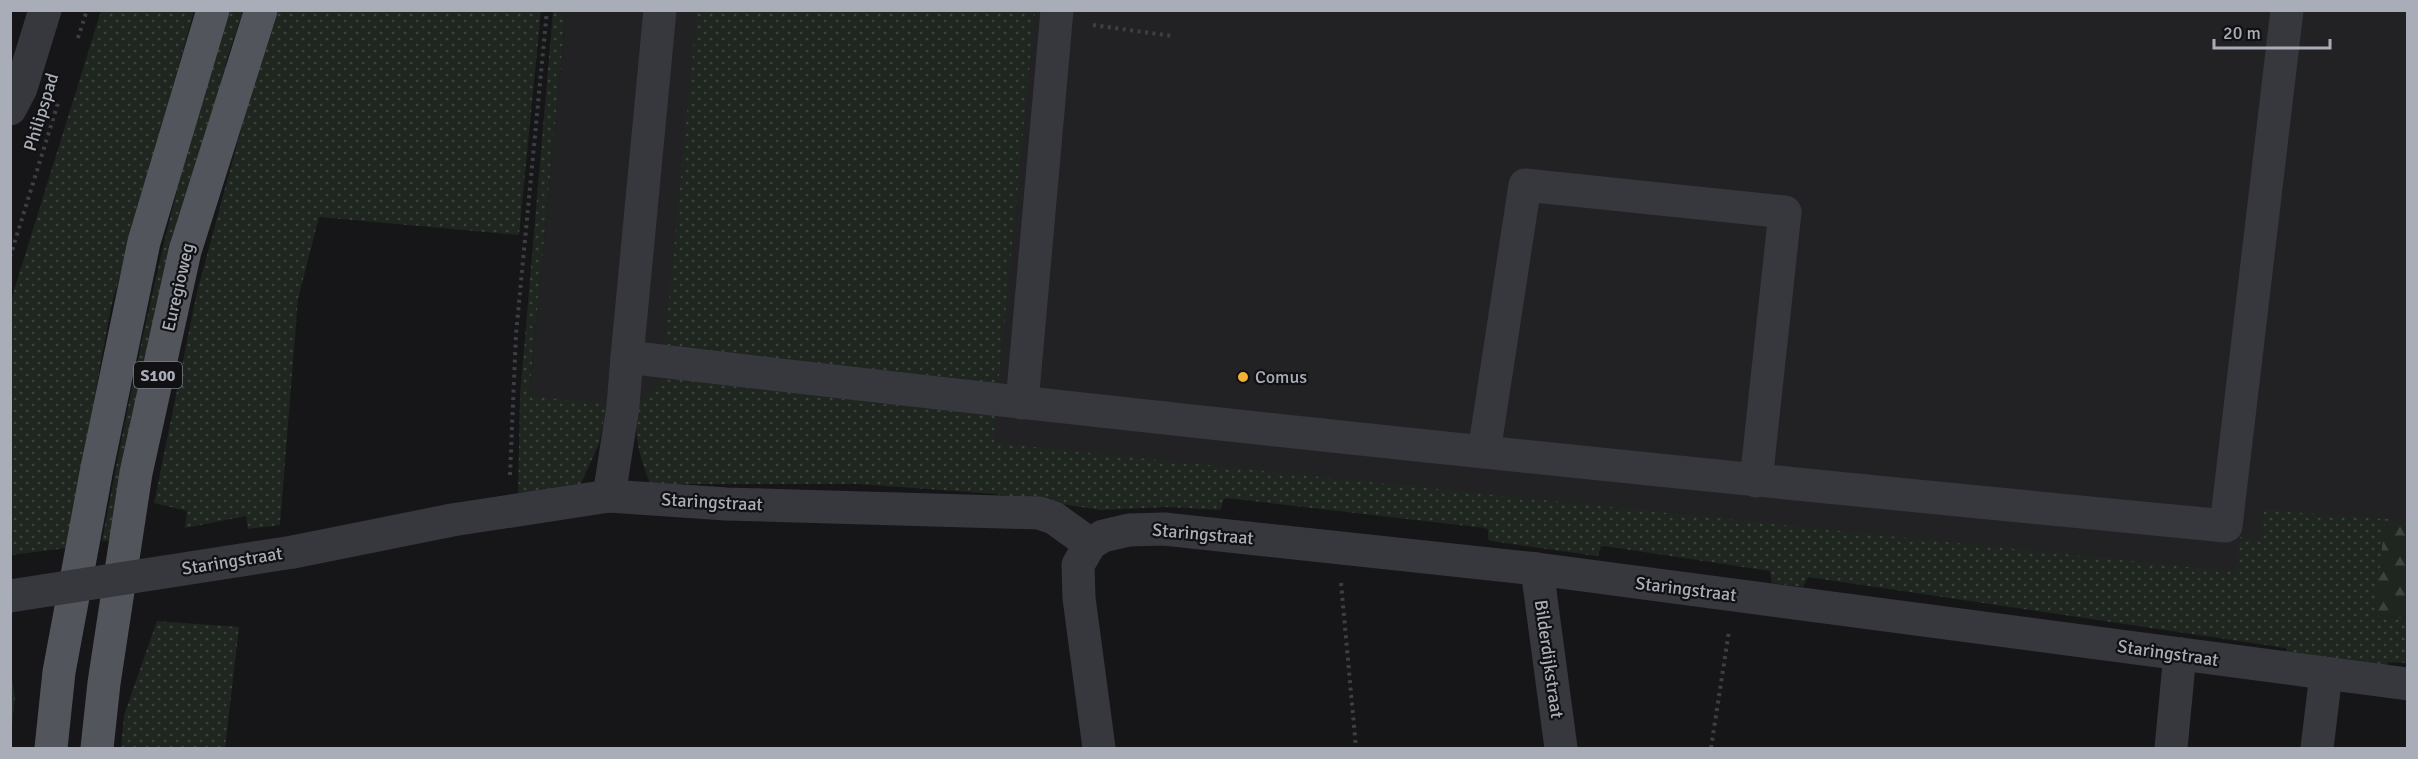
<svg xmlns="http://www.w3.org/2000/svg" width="2418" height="759" font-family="Signika,sans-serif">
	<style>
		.built { fill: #222225 }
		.grass { fill: url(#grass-dots) }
		.forest { fill: url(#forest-firs) }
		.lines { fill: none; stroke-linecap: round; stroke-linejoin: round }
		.path { stroke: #3d3f44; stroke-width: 4; stroke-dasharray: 3 4.5; stroke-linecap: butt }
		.minor { stroke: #37383d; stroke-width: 33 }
		.major { stroke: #53555c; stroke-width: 33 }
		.minor-bridge { stroke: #37383d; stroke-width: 33 }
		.poi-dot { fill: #f2b134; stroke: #111113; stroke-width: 2 }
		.labels { text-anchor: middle; stroke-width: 4.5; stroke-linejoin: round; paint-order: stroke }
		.shield { fill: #111113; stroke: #7b7e86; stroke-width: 1.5 }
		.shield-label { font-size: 16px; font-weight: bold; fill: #a8adb8 }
		.street-label { font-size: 18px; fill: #a8adb8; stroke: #111113 }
		.poi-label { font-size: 18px; fill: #a8adb8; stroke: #111113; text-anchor: start }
	</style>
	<defs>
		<pattern id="grass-dots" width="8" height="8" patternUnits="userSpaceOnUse" patternTransform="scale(1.5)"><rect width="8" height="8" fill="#1e261f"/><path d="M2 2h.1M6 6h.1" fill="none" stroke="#3c433d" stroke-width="1.8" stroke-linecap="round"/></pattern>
		<pattern id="forest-firs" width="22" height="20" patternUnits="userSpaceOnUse" patternTransform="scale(1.5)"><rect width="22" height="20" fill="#1e261f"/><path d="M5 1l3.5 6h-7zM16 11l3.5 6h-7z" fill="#3c433d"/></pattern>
	</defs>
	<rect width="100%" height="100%" fill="#161618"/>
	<polygon class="built" points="566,11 2407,11 2407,618 529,397"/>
	<g class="grass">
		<polygon points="101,11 194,11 111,307 67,548 11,555 11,300"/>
		<path d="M228 11H243L227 59 158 335 118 540 102 541C135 363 173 184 228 11Z"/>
		<polygon points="273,11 541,11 519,235 319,217 298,299 280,525 248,529 246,516 185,528 187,511 154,503 197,292"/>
		<polygon points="553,11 566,11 529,396 607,404 599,444 578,490 518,496 520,396"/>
		<path d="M697 11H1035L995 417 994 443 2236 572 2240 537 2262 542 2264 510 2385 519 2375 615 2407 619V663L2388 662 2387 670 2286 656V648L1808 577 1803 587 1772 583 1770 571 1604 546 1601 547 1598 556H1596L1491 541 1488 539V529L1485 528 1226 498 1223 500 1221 509 1218 510 1168 507 1101 510 996 494 859 484H650C638 453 621 399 661 384Z"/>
		<polygon points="157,621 239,627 225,748 121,748 124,715"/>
		<polygon points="11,672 15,697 11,735 10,672"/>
	</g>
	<polygon class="forest" points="2385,519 2407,520 2407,619 2375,615"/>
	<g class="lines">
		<g class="path">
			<polyline points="1093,25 1172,36"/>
			<polyline points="78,38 87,10"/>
			<polyline points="10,257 59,100"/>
			<polyline points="510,475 516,334 547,10"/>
			<polyline points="1341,583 1356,748"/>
			<polyline points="1711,748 1729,631"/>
		</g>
		<g class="minor">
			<path d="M660 10 627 357C1159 420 1693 475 2226 526L2287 10"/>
			<polyline points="10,109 21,88 45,10"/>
			<polyline points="1022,403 1057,10"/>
			<polyline points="1484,452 1525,185 1785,212 1756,481"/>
			<polyline points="609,496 623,406 627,357"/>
			<polyline points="293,552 452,520 609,496 726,504 1039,513 1054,518 1090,544"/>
			<polyline points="1537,569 1561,748"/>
			<polyline points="1099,748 1079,598 1078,565 1090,544 1103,536 1129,530 1164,529 1537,569 2408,684"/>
			<polyline points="2171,748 2180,654"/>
			<polyline points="2317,748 2326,674"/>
		</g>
		<g class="major">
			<polyline points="51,748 59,672 97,468 144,242 213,10"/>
			<polyline points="97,748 104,683 136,473 185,251 261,10"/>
		</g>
		<polyline class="minor-bridge" points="10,596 293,552"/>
	</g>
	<circle class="poi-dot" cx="1243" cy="377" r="6"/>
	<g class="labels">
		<rect class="shield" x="134" y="362" width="48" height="26" rx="4.5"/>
		<g class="shield-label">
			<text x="158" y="381">S100</text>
		</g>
		<g class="street-label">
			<text transform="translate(41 112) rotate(-73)" y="6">Philipspad</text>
			<text transform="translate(178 287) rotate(-77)" y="6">Euregioweg</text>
			<text transform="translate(712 502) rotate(3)" y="6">Staringstraat</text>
			<text transform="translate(1203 534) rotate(5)" y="6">Staringstraat</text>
			<text transform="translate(232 561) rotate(-9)" y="6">Staringstraat</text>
			<text transform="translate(1686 589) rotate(7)" y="6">Staringstraat</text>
			<text transform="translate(2168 653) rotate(8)" y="6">Staringstraat</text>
			<text transform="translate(1549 659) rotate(82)" y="6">Bilderdijkstraat</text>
		</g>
		<g class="poi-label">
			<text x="1255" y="383">Comus</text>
		</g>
	</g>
	<rect width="2418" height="759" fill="none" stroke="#a8adb8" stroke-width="24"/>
	<path d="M2214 39v9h116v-9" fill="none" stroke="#a8adb8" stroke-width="3"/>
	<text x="2223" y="39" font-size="18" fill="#a8adb8" stroke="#111113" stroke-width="4.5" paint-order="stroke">20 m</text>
</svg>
